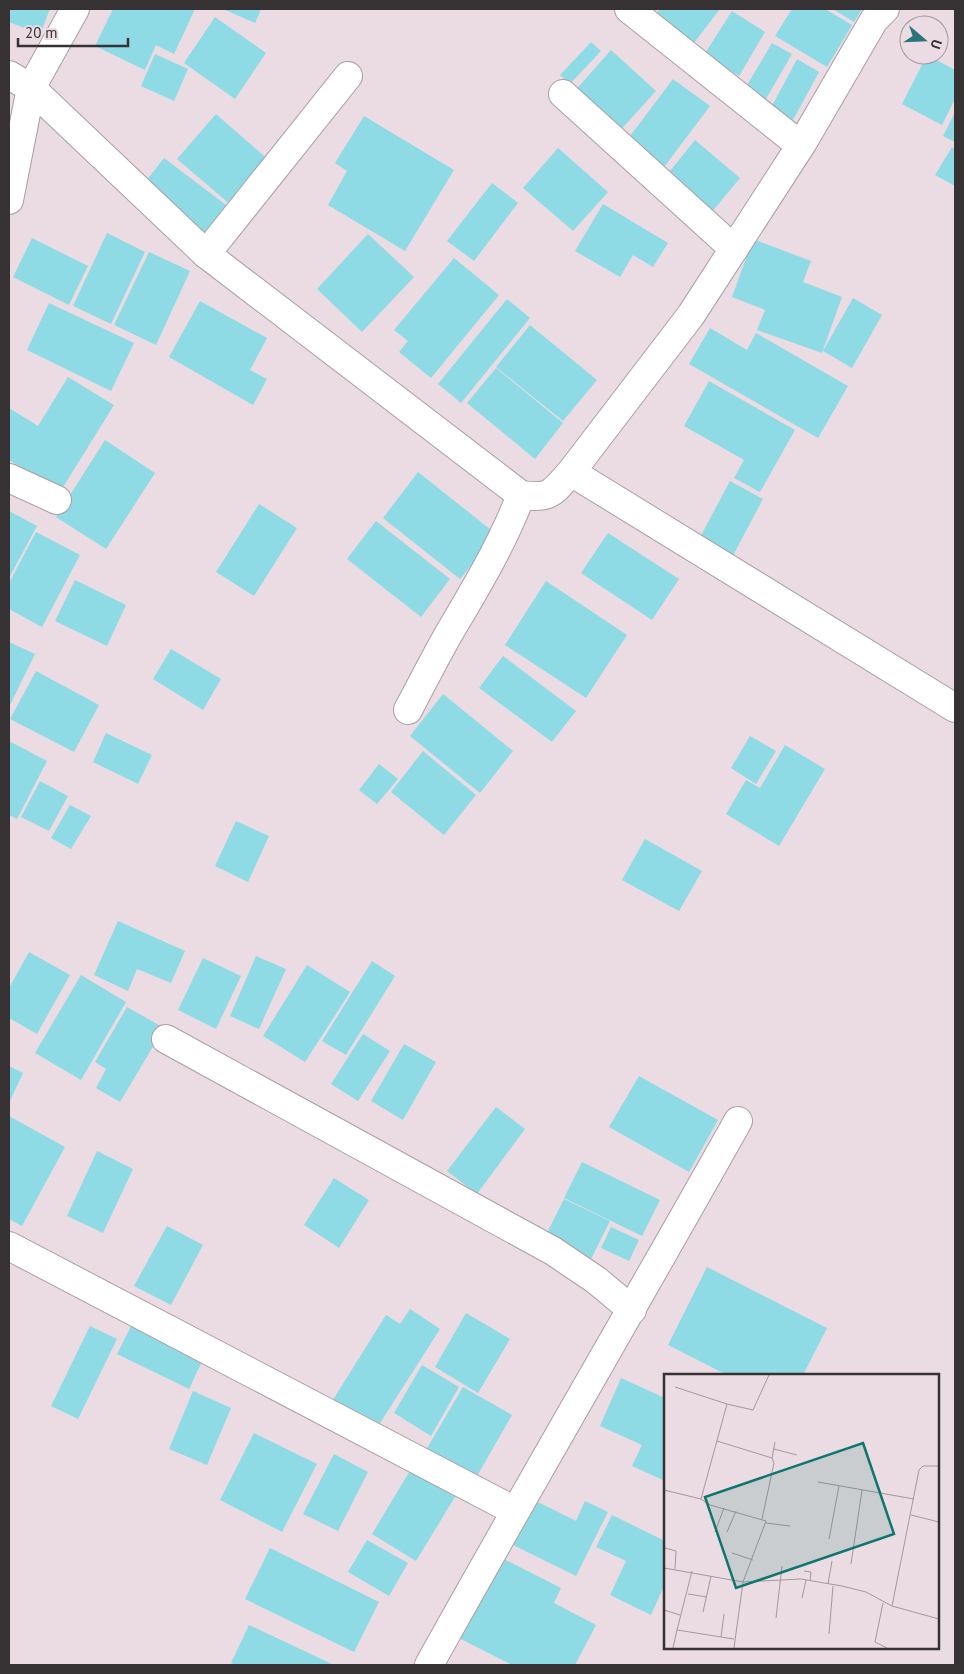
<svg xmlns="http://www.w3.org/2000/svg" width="964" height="1674" font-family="'PT Sans',sans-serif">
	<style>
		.building { fill: #8edbe6 }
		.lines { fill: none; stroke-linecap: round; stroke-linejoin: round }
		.minor-casing { stroke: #aa9da3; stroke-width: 30 }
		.minor { stroke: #fff; stroke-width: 28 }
		.inset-road { fill: none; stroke: #a2989c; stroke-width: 1 }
		.view { fill: #0f766e; fill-opacity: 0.15; stroke: #0f766e; stroke-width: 2.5 }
		.inset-edge { fill: none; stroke: #363133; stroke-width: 2.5 }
	</style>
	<rect width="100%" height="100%" fill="#eadce2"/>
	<g class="building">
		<polygon points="9,9 50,9 40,34 9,22"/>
		<polygon points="113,9 195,9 174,54 156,45 145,70 95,46"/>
		<polygon points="223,9 261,9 255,23"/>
		<polygon points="660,9 720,9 687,52 650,23"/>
		<polygon points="792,9 825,9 852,25 827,67 775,36"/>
		<polygon points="833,9 862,9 854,22"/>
		<polygon points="732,11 765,32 739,76 704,55"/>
		<polygon points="215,17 266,53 235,99 184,63"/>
		<polygon points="591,42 601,51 570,84 560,75"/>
		<polygon points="772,43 792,54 763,104 743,92"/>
		<polygon points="611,50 656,91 616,135 572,94"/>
		<polygon points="155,54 188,69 174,101 141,86"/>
		<polygon points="927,55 955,70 955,99 942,125 902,104"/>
		<polygon points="797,59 819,72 793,120 771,108"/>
		<polygon points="673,79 710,106 661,171 624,144"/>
		<polygon points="955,112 955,142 943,136"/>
		<polygon points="216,114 271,162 232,206 177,159"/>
		<polygon points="364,116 454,170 405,251 328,205 347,171 335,163"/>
		<polygon points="695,140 740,178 711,213 666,176"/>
		<polygon points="952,147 955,150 955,186 935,175"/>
		<polygon points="558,148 608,192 573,231 523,188"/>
		<polygon points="164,158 234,211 212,239 143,185"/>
		<polygon points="492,183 518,203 474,261 447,241"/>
		<polygon points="603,204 668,243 653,267 633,255 620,277 575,251"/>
		<polygon points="107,233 145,252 111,324 73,306"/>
		<polygon points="368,234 414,277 362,332 317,289"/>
		<polygon points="32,238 88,266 69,305 13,277"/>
		<polygon points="753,239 811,261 803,282 842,297 822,353 757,330 765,310 732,297"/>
		<polygon points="149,252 190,271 156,345 114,325"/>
		<polygon points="454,258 499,295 431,378 399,352 408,341 394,330"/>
		<polygon points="853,298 882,315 852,368 823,351"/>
		<polygon points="507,299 530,318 461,403 438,384"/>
		<polygon points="200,301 267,338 250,370 267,379 253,405 169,357"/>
		<polygon points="49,303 134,343 111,391 27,350"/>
		<polygon points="530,325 597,380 563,421 496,367"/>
		<polygon points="710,328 747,350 756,333 848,386 818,438 689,364"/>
		<polygon points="496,368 563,423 535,459 467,403"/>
		<polygon points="68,377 114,405 60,492 9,460 9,408 38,426"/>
		<polygon points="709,381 795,430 760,492 734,478 744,460 684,426"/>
		<polygon points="105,440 155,473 106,549 56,517"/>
		<polygon points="418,472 496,534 460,579 383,518"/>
		<polygon points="730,481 763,499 730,561 697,543"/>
		<polygon points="259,504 297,528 254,596 216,572"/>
		<polygon points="9,511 37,526 9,578"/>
		<polygon points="376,521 450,579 421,617 347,559"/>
		<polygon points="36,532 80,555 42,627 9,609 9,583"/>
		<polygon points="608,533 679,579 652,620 581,573"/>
		<polygon points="75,580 126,605 107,646 55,621"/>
		<polygon points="546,581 627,635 586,698 505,645"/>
		<polygon points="9,642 35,654 9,707"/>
		<polygon points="171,649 221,679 203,710 153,679"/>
		<polygon points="503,656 576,711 552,742 479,688"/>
		<polygon points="36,671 99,705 74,752 10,719"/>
		<polygon points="443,694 513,751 480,793 410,736"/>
		<polygon points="106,733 152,755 138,784 93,762"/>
		<polygon points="750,736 776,751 756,784 731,768"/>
		<polygon points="9,741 47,761 17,819 9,815"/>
		<polygon points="785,745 825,769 779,846 726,814 746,780 760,788"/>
		<polygon points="423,751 476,795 444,835 391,792"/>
		<polygon points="379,764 398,779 377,804 359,790"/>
		<polygon points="40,781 68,796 49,831 21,817"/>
		<polygon points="70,805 91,816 71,849 51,838"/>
		<polygon points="236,821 269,836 248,882 215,866"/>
		<polygon points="645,839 702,871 679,911 622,880"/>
		<polygon points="118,921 185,951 171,983 137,969 128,991 94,975"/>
		<polygon points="29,952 70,975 37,1034 9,1018 9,988"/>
		<polygon points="256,956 286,969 259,1029 230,1016"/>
		<polygon points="203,958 241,976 216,1029 178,1010"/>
		<polygon points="372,961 395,976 346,1055 322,1041"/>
		<polygon points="307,965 350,992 305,1062 263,1036"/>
		<polygon points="81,975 126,1002 81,1080 35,1053"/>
		<polygon points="127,1007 164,1028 120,1102 96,1088 106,1069 95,1062"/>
		<polygon points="363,1034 390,1051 358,1101 331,1084"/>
		<polygon points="404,1044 436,1062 403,1120 371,1101"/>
		<polygon points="9,1066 23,1073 9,1103"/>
		<polygon points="639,1076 718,1120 689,1172 609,1127"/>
		<polygon points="496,1107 525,1129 477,1194 447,1171"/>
		<polygon points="9,1116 65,1147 22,1226 9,1219"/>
		<polygon points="97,1151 133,1169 103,1233 67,1216"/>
		<polygon points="582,1162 660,1200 642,1236 564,1198"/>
		<polygon points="334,1178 369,1200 339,1248 304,1225"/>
		<polygon points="564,1199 610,1221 591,1259 545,1237"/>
		<polygon points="167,1226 203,1245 171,1305 134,1286"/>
		<polygon points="611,1227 639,1240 629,1261 601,1248"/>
		<polygon points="707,1267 827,1328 803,1375 727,1375 668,1345"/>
		<polygon points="410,1309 440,1329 375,1431 331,1403 386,1315 400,1324"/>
		<polygon points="466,1313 510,1339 478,1393 435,1367"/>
		<polygon points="134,1320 205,1355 189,1389 117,1354"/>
		<polygon points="90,1326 117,1339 78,1419 51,1406"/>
		<polygon points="422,1365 459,1387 431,1436 394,1413"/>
		<polygon points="621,1378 665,1398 665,1481 632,1466 642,1445 600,1426"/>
		<polygon points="463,1387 512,1415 473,1483 423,1455"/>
		<polygon points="193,1391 231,1408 207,1465 169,1449"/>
		<polygon points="254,1433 317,1464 282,1532 220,1500"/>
		<polygon points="334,1454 368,1472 338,1531 303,1514"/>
		<polygon points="414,1464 458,1492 416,1561 372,1534"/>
		<polygon points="534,1500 576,1521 585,1501 608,1512 576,1576 511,1544"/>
		<polygon points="612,1515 665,1541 665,1584 651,1615 610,1595 626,1561 596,1547"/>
		<polygon points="367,1540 408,1563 389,1596 348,1572"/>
		<polygon points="270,1548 379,1602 354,1652 245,1599"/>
		<polygon points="492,1553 561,1588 554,1603 596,1625 575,1665 512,1665 451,1634"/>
		<polygon points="249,1625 334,1665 235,1665 231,1663"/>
	</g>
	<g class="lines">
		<g class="minor-casing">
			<g id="minor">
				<polyline points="629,9 800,145"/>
				<path d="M9 75 31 88 206 254 521 495C551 499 552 493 571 472L691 315 803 142 874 20 885 9"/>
				<polyline points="563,94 734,249"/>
				<polyline points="9,200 31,88 75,9"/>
				<polyline points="206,254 348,76"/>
				<polyline points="571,472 955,708"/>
				<polyline points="9,478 57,500"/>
				<path d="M408 710C421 685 434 660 448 635 475 589 502 545 521 495"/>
				<polyline points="166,1039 553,1251 596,1280 632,1310"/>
				<polyline points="9,1246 515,1511"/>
				<path d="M429 1665C530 1483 636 1303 738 1121"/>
			</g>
		</g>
		<use href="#minor" class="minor"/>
	</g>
	<g transform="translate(664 1374)">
		<rect width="275" height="275" fill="#eadce2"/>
		<path class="inset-road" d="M11 13 63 30M53 67 108 84 111 68M110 75 133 81M154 108 250 125M0 116 37 125M247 141 275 148M98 145 110 89 108 84M102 149 126 152M51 158 60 134M63 158 72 137M165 165 175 112M1 174 12 177 11 195M68 179 89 186M187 190 198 116M0 194 79 208 137 205 178 212 202 218 228 232 275 245M28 197 13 256 70 265M140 197 147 198 146 207M164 210 168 187M24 220 43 223M138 224 142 206M219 229 211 268 223 274M228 232 255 96 259 92H275M0 236 16 241M39 238 47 202M112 244 118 192M165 260 169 212M57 263 60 240M9 274 13 256M70 274 79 208 102 147 46 131 37 125 63 30 89 36 105 1"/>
		<path class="view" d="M199 69 230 160 72 214 41 123Z"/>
		<rect width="275" height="275" class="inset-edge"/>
	</g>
	<rect width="964" height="1674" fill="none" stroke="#363133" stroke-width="20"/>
	<g transform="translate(924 40) rotate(109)"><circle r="24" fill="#eadce2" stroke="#a2989c"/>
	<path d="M0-4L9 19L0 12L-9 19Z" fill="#2c747d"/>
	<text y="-8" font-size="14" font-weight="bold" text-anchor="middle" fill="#363133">U</text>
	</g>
	<path d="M18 38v8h110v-8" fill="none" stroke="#363133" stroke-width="2.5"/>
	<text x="25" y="38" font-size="15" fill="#363133" stroke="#eadce2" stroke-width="4" paint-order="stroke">20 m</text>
</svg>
